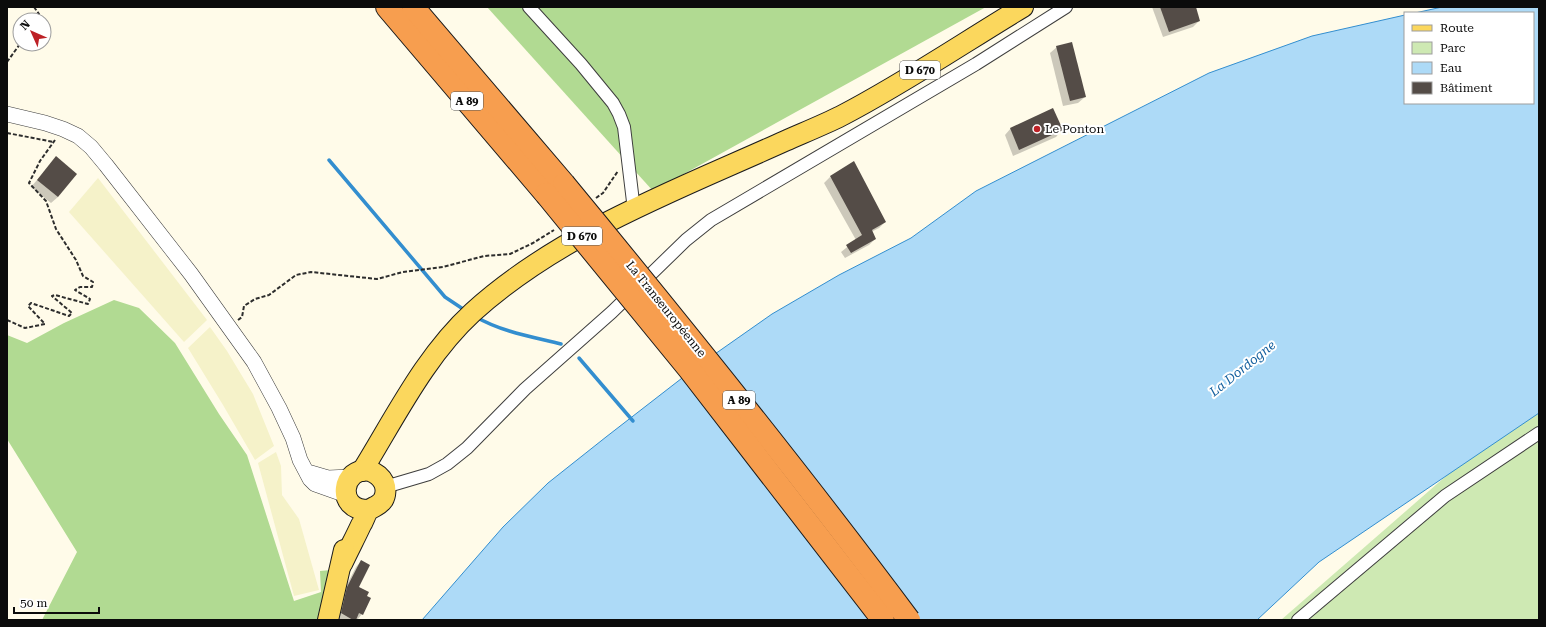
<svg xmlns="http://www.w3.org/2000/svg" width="1546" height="627" font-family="'Roboto Serif',serif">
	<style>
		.farmland { fill: #f5f2c9 }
		.green { fill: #cee9b3 }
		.forest { fill: #b1da92 }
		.water { fill: #addaf7; stroke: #338ecf }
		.shadow { fill: #0003 }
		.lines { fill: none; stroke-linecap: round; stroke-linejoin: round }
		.stream { stroke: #338ecf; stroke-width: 3.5 }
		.building { fill: #544c47 }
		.minor-casing { stroke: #3e3e3e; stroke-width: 14 }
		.tertiary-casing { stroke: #3e3e3e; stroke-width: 16 }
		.primary-casing { stroke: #1c1c1c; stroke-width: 22 }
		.motorway-casing { stroke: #1c1c1c; stroke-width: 24 }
		.path { stroke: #2d2d2d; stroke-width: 2; stroke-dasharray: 4 2; stroke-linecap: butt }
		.minor { stroke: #fff; stroke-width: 12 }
		.tertiary { stroke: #fff; stroke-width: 15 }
		.primary { stroke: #fbd75d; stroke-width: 20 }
		.motorway { stroke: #f79e4f; stroke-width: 22 }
		.motorway-bridge-casing { stroke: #1c1c1c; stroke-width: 24; stroke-linecap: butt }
		.motorway-bridge { stroke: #f79e4f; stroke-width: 22 }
		.poi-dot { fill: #bd2126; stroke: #fff; stroke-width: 1.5 }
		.labels { text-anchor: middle; stroke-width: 4; stroke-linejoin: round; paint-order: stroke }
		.shield { fill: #fff; stroke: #545454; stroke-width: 1 }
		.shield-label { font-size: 11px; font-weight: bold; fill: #0b0b0b }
		.poi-label { font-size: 12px; fill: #0b0b0b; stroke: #fff; text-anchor: start }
		.street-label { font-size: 12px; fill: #0b0b0b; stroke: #fff }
		.water-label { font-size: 13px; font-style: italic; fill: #135f9e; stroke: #fff }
	</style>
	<rect width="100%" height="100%" fill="#fffbe9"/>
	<g class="farmland">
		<polygon points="98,178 207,320 184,342 69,212"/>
		<polygon points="210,327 227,351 253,394 274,446 255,460 223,405 188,348"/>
		<polygon points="276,452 281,466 282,495 299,519 319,590 294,596 258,463"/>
	</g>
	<polygon class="green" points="1539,395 1539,620 1281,620"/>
	<g class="forest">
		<polygon points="487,7 986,7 653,191"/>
		<polygon points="114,300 139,308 175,343 219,414 247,455 294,601 321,592 320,571 331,570 319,620 42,620 77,552 7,439 7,335 27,343 64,323"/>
	</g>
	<polygon class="water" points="1442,7 1539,7 1539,413 1319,562 1257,620 422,620 503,527 548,483 606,437 695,368 772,314 839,275 911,238 976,191 1209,73 1312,36 1405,15 1405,103 1533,103 1533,13 1415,13"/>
	<g class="shadow">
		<polygon points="1152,7 1195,7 1199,21 1193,27 1163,37"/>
		<polygon points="1057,47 1085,97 1078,103 1063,106 1050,53"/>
		<polygon points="1011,128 1062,130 1056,137 1013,156 1005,135"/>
		<polygon points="56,158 58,197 51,203 31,187"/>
		<polygon points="830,177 885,222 879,228 871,232 875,239 869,245 845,258 841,252 856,240 824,183"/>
		<polygon points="361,561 357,587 362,614 357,620 339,620 336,619 342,594 356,567"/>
	</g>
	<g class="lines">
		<g class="stream">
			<polyline points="329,160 445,297 466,311"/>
			<path d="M476 317C502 332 533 337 561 344"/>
			<polyline points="579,358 633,421"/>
		</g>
	</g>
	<g class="building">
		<polygon points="1160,7 1196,7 1200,21 1169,32"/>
		<polygon points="1072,42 1086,97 1070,101 1056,46"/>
		<polygon points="1053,108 1063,130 1019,150 1010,128"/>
		<polygon points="56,156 77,174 58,197 37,180"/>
		<polygon points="854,161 886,222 872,230 876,239 851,253 846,245 862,235 830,176"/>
		<polygon points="361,560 370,565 359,587 369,592 367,596 371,598 363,615 359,613 356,620 353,620 341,613 347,587"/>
	</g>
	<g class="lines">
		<g class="minor-casing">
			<g id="minor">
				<polyline points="529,7 581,64 613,103 619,114 624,127 634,210"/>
				<polyline points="385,487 429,474 447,464 467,448 525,389 612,312 686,240 711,220 976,64 1066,7"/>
				<polyline points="1298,620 1445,496 1539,433"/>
			</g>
		</g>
		<g class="tertiary-casing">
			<g id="tertiary">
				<polyline points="7,114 45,123 63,129 78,136 91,147 106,165 191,274 254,362 279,408 293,438 300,460 310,479 315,484 346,495"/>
				<polyline points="311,473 328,478 350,477"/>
			</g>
		</g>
		<g class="primary-casing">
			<g id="primary">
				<path d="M362 471C396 416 425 356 473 312 560 233 679 189 785 141 803 133 823 125 841 116 903 84 963 43 1023 7"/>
				<path d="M342 564C348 551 355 538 361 525 364 521 365 515 368 511 372 507 379 506 383 500 386 495 386 488 384 483 381 477 376 473 370 471 342 465 334 511 369 510"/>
				<polyline points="328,620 344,550"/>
			</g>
		</g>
		<g class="motorway-casing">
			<g id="motorway">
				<polyline points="387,7 546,194"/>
				<polyline points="413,7 564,184"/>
			</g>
		</g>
		<g class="path">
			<polyline points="34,7 39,14 36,20"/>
			<polyline points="7,62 20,44"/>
			<polyline points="7,133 54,142"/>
			<polyline points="596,198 603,193 618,171"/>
			<polyline points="7,320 25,328 45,324 28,306 31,303 69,316 72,313 52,296 55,295 88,304 90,299 75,290 80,287 92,287 93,282 83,276 76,260 56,229 46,201 29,183 40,161 55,140"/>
			<polyline points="238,320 242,317 244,306 255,299 269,295 296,275 311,272 377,279 403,272 443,267 484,256 510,254 533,243 554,230"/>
		</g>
		<use href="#minor" class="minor"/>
		<use href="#tertiary" class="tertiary"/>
		<use href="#primary" class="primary"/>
		<use href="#motorway" class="motorway"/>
		<g class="motorway-bridge-casing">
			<g id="motorway-bridge">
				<path d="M564 184C682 327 798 471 909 620"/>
				<polyline points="546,194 689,369 883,620"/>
			</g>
		</g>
		<use href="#motorway-bridge" class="motorway-bridge"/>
	</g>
	<circle class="poi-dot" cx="1037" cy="129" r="4"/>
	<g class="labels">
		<g class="shield">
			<rect x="900" y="61" width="40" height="18" rx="3"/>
			<rect x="451" y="92" width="32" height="18" rx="3"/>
			<rect x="562" y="227" width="40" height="18" rx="3"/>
			<rect x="723" y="391" width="32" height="18" rx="3"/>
		</g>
		<g class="shield-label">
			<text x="920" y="74">D 670</text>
			<text x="467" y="105">A 89</text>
			<text x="582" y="240">D 670</text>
			<text x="739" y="404">A 89</text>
		</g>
		<g class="poi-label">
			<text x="1045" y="133">Le Ponton</text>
		</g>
		<g class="street-label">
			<text transform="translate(666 309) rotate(51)" y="4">La Transeuropéenne</text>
		</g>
		<g class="water-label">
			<text transform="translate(1242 368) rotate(-39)" y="5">La Dordogne</text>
		</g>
	</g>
	<rect width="1546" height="627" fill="none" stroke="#0b0b0b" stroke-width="16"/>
	<rect x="1404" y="12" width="130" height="92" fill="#ffffff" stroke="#9d9d9d"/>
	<rect x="1412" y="25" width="20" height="6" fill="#fbd75d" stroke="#9d9d9d"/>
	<text x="1440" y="32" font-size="12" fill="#0b0b0b">Route</text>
	<rect x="1412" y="42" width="20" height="12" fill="#cee9b3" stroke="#9d9d9d"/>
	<text x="1440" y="52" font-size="12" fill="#0b0b0b">Parc</text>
	<rect x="1412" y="62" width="20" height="12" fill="#addaf7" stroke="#9d9d9d"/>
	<text x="1440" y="72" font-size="12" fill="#0b0b0b">Eau</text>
	<rect x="1412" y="82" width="20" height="12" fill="#544c47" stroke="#9d9d9d"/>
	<text x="1440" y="92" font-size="12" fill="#0b0b0b">Bâtiment</text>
	<g transform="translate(32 32) rotate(315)"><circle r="19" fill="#ffffff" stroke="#9d9d9d"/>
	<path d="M0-3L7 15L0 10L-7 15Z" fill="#bd2126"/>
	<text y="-6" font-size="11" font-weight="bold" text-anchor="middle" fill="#0b0b0b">N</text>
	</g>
	<path d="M14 607v6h85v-6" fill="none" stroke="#0b0b0b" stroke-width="2"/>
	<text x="20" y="607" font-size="12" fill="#0b0b0b" stroke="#ffffff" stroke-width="3" paint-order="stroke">50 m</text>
</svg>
